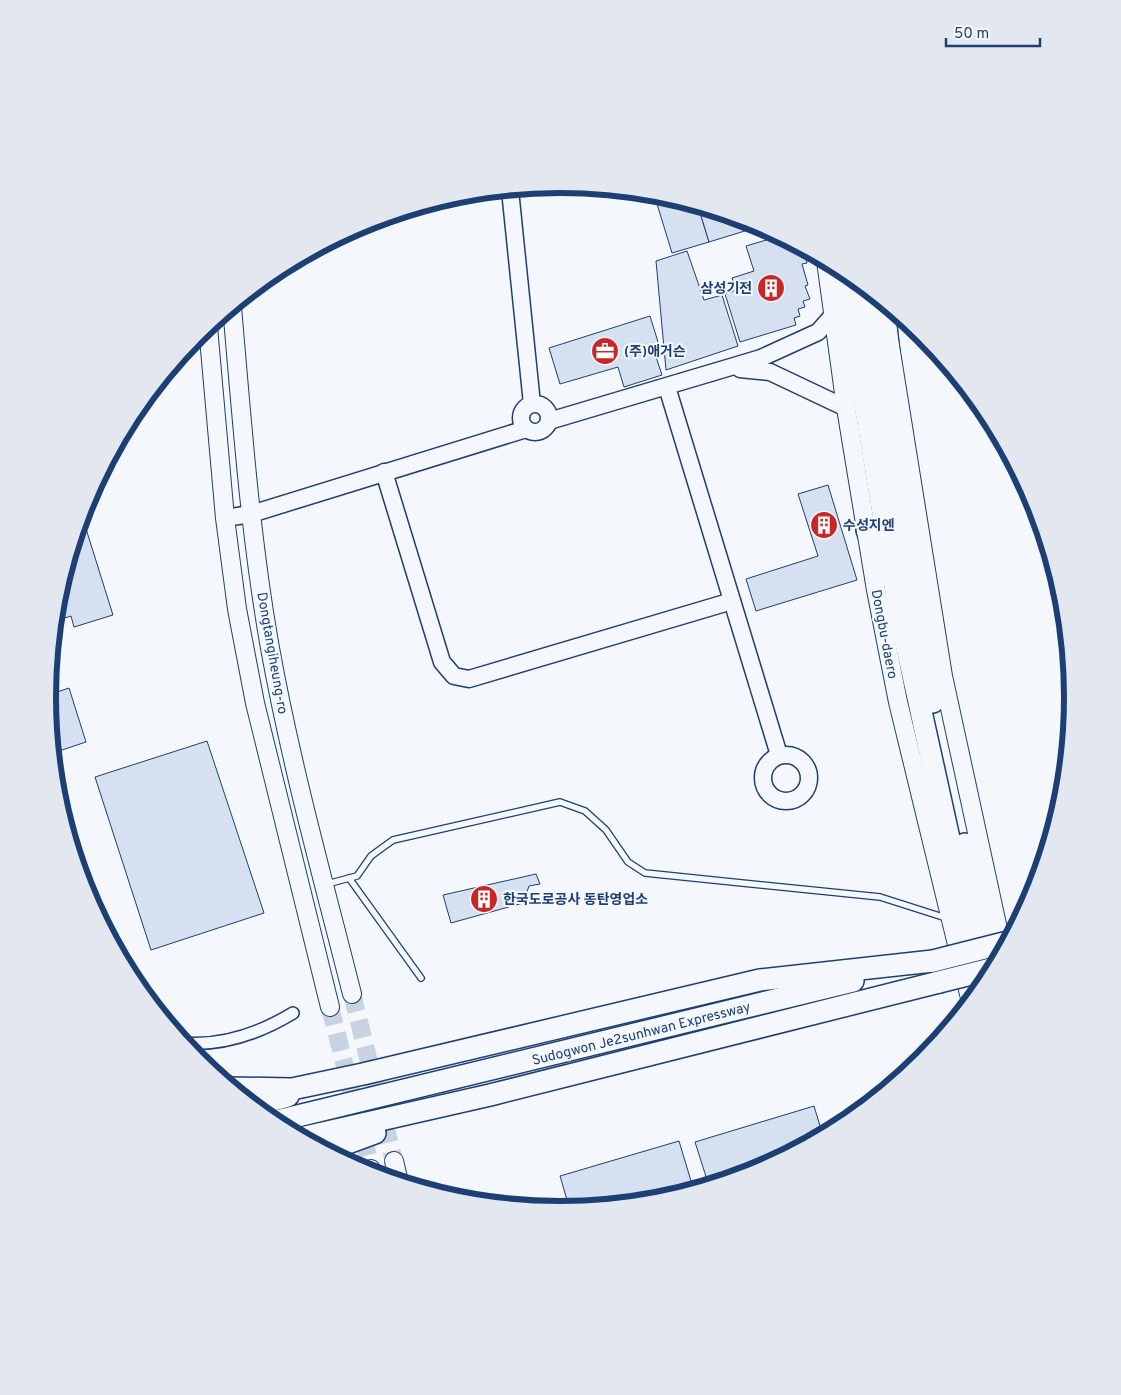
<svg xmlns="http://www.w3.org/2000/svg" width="1121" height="1395" font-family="Overpass,'Noto Sans KR',sans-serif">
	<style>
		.building { fill: #d5e0f0; stroke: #1d3f73 }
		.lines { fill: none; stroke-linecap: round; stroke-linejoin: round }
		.primary-tunnel { stroke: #c9d2e0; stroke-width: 18; stroke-dasharray: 18 9; stroke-linecap: butt }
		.lane-casing { stroke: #1d3f73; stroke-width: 8 }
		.street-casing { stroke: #1d3f73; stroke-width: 14 }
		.secondary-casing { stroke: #1d3f73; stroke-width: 19 }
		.primary-casing { stroke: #1d3f73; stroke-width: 20 }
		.highway-casing { stroke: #1d3f73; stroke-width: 24 }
		.lane { stroke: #f4f7fb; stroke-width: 5.5 }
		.street { stroke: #f4f7fb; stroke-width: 11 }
		.secondary { stroke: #f4f7fb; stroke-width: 16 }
		.primary { stroke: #f4f7fb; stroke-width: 18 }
		.highway { stroke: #f4f7fb; stroke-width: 21 }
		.highway-bridge-casing { stroke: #1d3f73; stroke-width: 24; stroke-linecap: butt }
		.highway-bridge { stroke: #f4f7fb; stroke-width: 21 }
		.labels { text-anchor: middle; stroke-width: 4; stroke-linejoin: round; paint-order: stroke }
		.poi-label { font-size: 14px; font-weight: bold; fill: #1d3f73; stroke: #f4f7fb; text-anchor: start }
		.street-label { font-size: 14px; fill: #1d3f73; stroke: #f4f7fb }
		.rim { fill: none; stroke: #1d3f73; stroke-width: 6 }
	</style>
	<rect width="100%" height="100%" fill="#f4f7fb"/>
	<g class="building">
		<polygon points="654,194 698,206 709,242 672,253"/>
		<polygon points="698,206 757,224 761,226 709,242"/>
		<polygon points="780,236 803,248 807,263 802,264 808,285 805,286 810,299 803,301 805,307 798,309 800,316 794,318 796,325 740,342 725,294 736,290 732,278 754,271 746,246"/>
		<polygon points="687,251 704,300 722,295 738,346 666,370 656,261"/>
		<polygon points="650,316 662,355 656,357 662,375 624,387 618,367 560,384 549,348"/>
		<polygon points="828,485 857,580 756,611 746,579 818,556 798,494"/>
		<polygon points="82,516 113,615 74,627 71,616 55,621 57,597"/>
		<polygon points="69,688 86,742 53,753 48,695"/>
		<polygon points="207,741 264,913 151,950 95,777"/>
		<polygon points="536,874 540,884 529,886 523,903 451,923 443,895"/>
		<polygon points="814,1106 823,1136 757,1172 709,1186 695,1142"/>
		<polygon points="679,1141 694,1191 660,1201 570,1210 560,1176"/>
	</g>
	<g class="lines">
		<g class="primary-tunnel">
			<polyline points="352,994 394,1161"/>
			<polyline points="330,1007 371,1169"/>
		</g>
		<g class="lane-casing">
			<g id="lane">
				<polyline points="349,878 421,978"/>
				<polyline points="327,884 357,876 371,856 393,840 560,802 585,811 606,830 628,862 645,873 880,897 946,918"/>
			</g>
		</g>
		<g class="street-casing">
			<path id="street" d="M184 1043C223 1046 260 1033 293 1013"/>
		</g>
		<g class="secondary-casing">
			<g id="secondary">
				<polyline points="510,190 532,404"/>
				<polyline points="740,369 770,372 846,408"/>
				<polyline points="667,387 779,755"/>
				<circle cx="535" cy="418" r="14"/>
				<polyline points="549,421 761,358 818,332 833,315"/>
				<polyline points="384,472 442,662 454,676 469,679 732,601"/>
				<polyline points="225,518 251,514 526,429"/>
				<circle cx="786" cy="778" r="23"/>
			</g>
		</g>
		<g class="primary-casing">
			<g id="primary">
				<polyline points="826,261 846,408 876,590 898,702 971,1002"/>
				<polyline points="883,302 943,676 1003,952"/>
				<path d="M232 307C242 421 250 535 270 648 291 765 323 879 352 994"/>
				<polyline points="208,327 225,518 237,609 255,703 330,1007"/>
				<polyline points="394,1161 399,1182"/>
				<polyline points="371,1169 372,1174"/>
			</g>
		</g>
		<g class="highway-casing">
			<g id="highway">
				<polyline points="846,271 858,363 900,616 982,988"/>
				<polyline points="865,287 933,702"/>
				<polyline points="885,317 890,364"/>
				<polyline points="867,530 883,575"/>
				<polyline points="965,844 992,966"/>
				<polyline points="232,1088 292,1089 363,1074 760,980 933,961"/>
				<polyline points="253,1106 288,1096"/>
				<polyline points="273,1122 853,981"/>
				<polyline points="301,1138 490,1095 939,982"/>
				<polyline points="326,1151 375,1133"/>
			</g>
		</g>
		<use href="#lane" class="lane"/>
		<use href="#street" class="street"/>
		<use href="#secondary" class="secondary"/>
		<use href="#primary" class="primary"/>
		<use href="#highway" class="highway"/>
		<g class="highway-bridge-casing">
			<g id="highway-bridge">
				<polyline points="933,961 1008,942"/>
				<polyline points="939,982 995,968"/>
			</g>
		</g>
		<use href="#highway-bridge" class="highway-bridge"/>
	</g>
	<defs>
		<g id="building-disc" transform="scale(1.4375)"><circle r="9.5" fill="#c62828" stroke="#f4f7fb"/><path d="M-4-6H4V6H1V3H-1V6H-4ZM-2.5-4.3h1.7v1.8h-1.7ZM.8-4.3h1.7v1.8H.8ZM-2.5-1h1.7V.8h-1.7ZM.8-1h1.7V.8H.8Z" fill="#fff"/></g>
		<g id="office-disc" transform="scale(1.4375)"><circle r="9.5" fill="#c62828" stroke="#f4f7fb"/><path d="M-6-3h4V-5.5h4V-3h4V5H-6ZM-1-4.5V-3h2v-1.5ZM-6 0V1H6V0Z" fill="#fff"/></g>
	</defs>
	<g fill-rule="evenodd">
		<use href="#building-disc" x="771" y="288"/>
		<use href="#office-disc" x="605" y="351"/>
		<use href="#building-disc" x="824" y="525"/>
		<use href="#building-disc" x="484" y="899"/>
	</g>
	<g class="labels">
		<g class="poi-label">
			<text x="752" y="293" text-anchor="end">삼성기전</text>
			<text x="624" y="356">(주)애거슨</text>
			<text x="843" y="530">수성지엔</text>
			<text x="503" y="904">한국도로공사 동탄영업소</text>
		</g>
		<g class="street-label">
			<text transform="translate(885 634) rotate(79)" y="5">Dongbu-daero</text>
			<text transform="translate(273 653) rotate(80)" y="5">Dongtangiheung-ro</text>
			<text transform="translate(641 1033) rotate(-14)" y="5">Sudogwon Je2sunhwan Expressway</text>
		</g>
	</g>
	<path d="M0 0H1121V1395H0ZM56 697a504 504 0 1 1 1008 0a504 504 0 1 1-1008 0Z" fill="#e3e8f0" fill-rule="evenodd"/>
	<path class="rim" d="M56 697a504 504 0 1 1 1008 0a504 504 0 1 1-1008 0Z"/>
	<path d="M946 38v8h94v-8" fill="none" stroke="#1d3f73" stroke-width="2.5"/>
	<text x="954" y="38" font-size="15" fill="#1d3f73" stroke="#f4f7fb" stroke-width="4" paint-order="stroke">50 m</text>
</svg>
